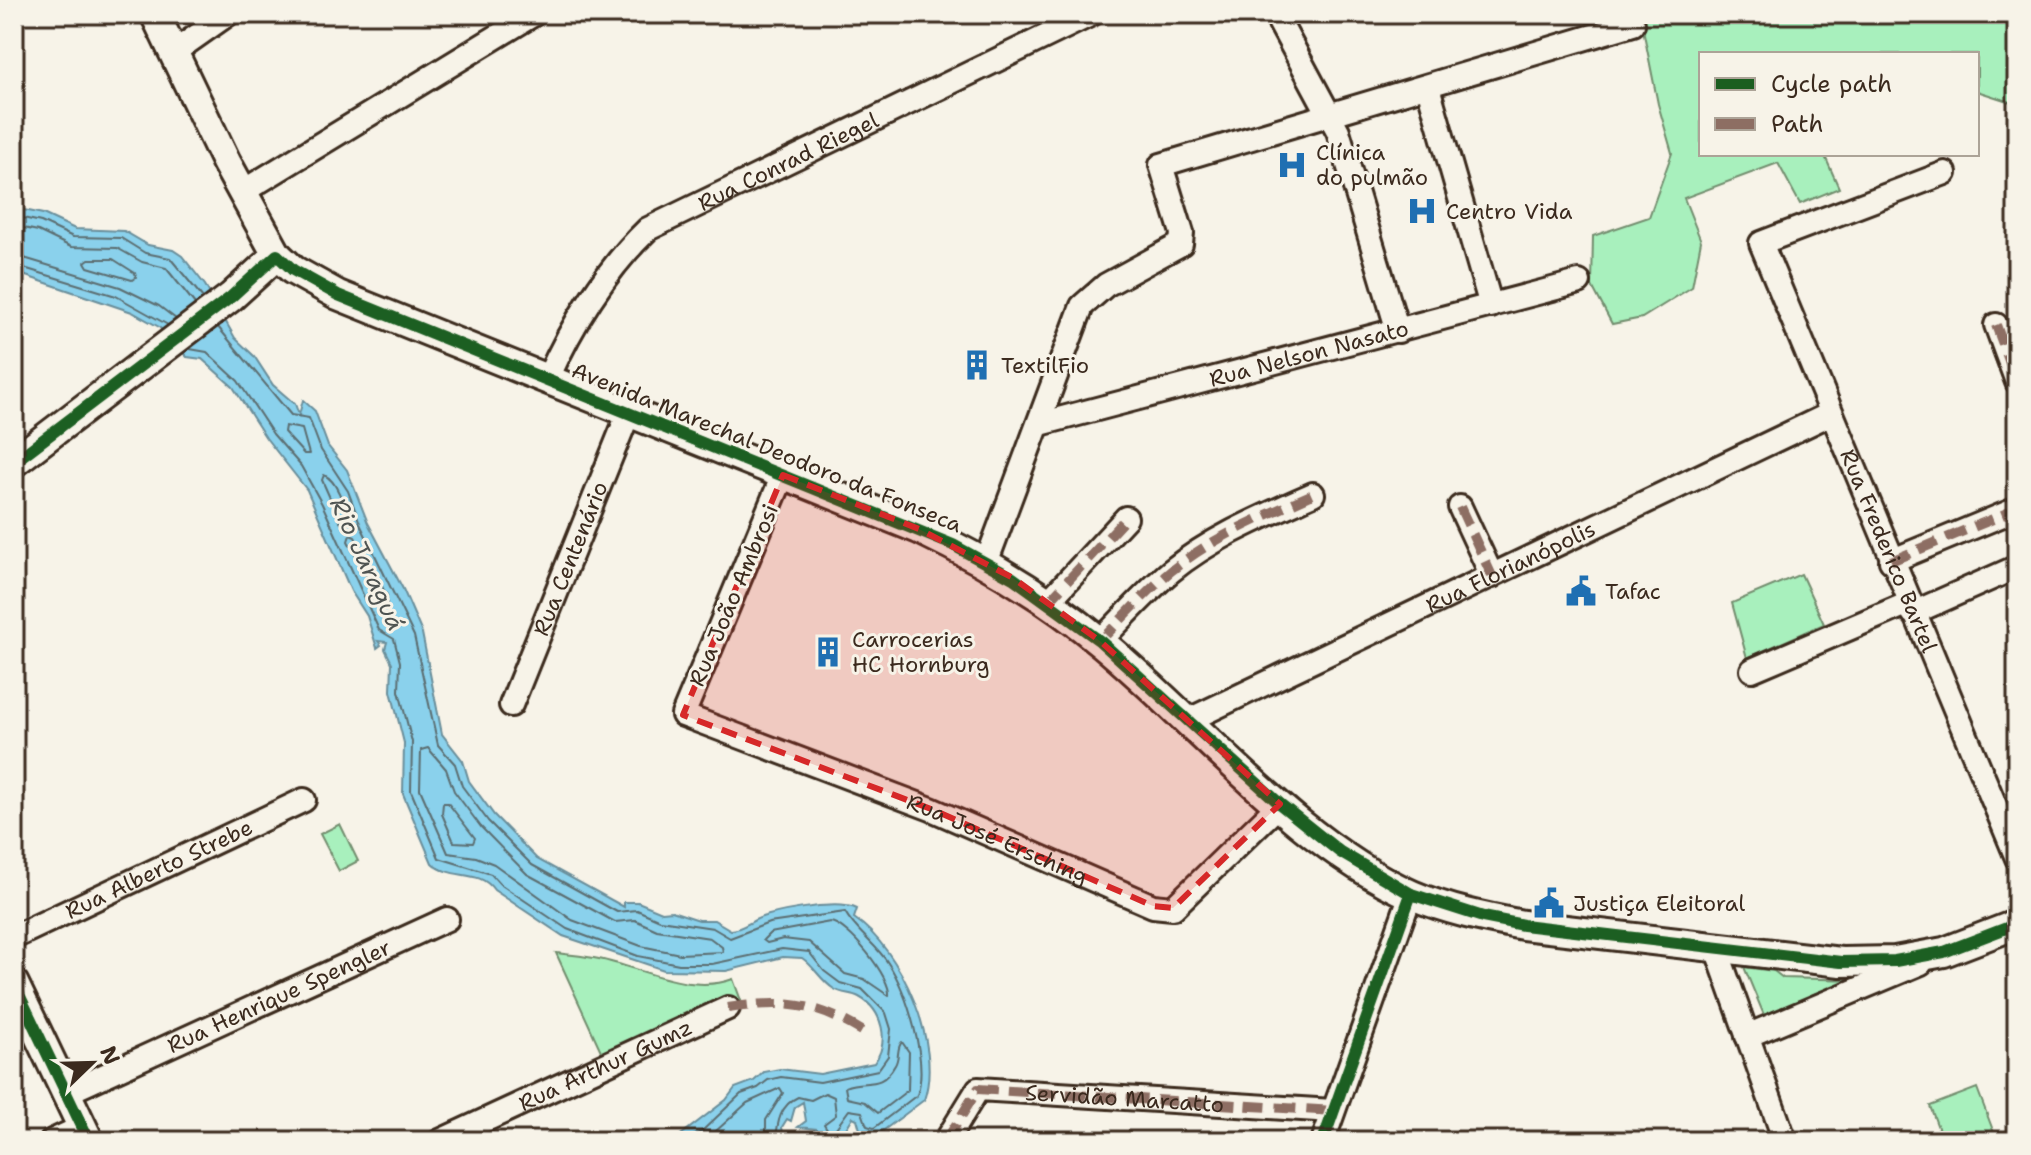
<svg xmlns="http://www.w3.org/2000/svg" width="2031" height="1155" font-family="'Shantell Sans',sans-serif">
	<style>
		.green { fill: #a8f0bd; stroke: #728d6e; stroke-width: 2 }
		.water { fill: #8ad1ec; stroke: #6a8e9a; stroke-width: 2 }
		.lines { fill: none; stroke-linecap: round; stroke-linejoin: round }
		.shore { stroke: #5b6d70; stroke-width: 2 }
		.minor-casing { stroke: #3b2a1e; stroke-width: 28 }
		.major-casing { stroke: #3b2a1e; stroke-width: 34 }
		.minor { stroke: #f7f3e8; stroke-width: 22 }
		.major { stroke: #f7f3e8; stroke-width: 28 }
		.quiet { stroke: #8d6e63; stroke-width: 10; stroke-dasharray: 20 10; stroke-linecap: butt }
		.cycleway-casing { stroke: #f7f3e8; stroke-width: 17 }
		.cycleway { stroke: #1b5e20; stroke-width: 12 }
		.marked { fill: #d62828; fill-opacity: 0.2; stroke: #d62828; stroke-width: 6; stroke-dasharray: 16 10; stroke-linejoin: round }
		.labels { text-anchor: middle; stroke-width: 6; stroke-linejoin: round; paint-order: stroke }
		.poi-label { font-size: 22px; fill: #3b2a1e; stroke: #f7f3e8; text-anchor: start }
		.street-label { font-size: 22px; fill: #3b2a1e; stroke: #f7f3e8 }
		.water-label { font-size: 24px; font-style: italic; fill: #4f5452; stroke: #f7f3e8 }
	</style>
	<rect width="100%" height="100%" fill="#f7f3e8"/>
	<filter id="ink" filterUnits="userSpaceOnUse"><feTurbulence type="fractalNoise" baseFrequency=".0125" numOctaves="2"/><feDisplacementMap in="SourceGraphic" scale="16" xChannelSelector="R" yChannelSelector="G"/><feConvolveMatrix kernelMatrix="1 2 1 2 8 2 1 2 1" color-interpolation-filters="sRGB"/></filter>
	<g filter="url(#ink)">
		<g class="green">
			<polygon points="1640,14 2017,14 2017,104 1977,91 1977,54 1701,54 1701,154 1824,154 1839,188 1800,204 1778,163 1684,198 1701,241 1692,287 1642,318 1612,324 1592,286 1593,236 1649,217 1672,153 1658,104"/>
			<polygon points="1801,574 1824,624 1747,658 1732,603"/>
			<polygon points="340,824 358,861 339,871 320,834"/>
			<path d="M556 953C570 955 585 956 599 959 642 968 690 995 733 979L743 1006 606 1062Z"/>
			<path d="M1744 967 1774 971 1783 978 1858 980 1848 988C1818 983 1793 1009 1766 1020Z"/>
			<polygon points="1977,1088 1997,1141 1943,1141 1930,1106"/>
		</g>
		<path class="water" d="M14 208 43 214 75 229 124 231 148 245 173 250 182 256 205 285 235 338 254 356 273 385 295 404 299 415 303 400 315 411 328 446 347 470 368 523 403 589 422 633 442 734 463 761 469 781 494 815 537 859 624 907V902H638L662 912 672 911 699 920H714L731 930C743 929 753 919 765 916 786 910 839 900 857 909L854 918C901 949 943 1045 924 1100L876 1136 861 1133 857 1119 853 1117 839 1140 820 1141 817 1129 798 1127 806 1121 803 1102 795 1107 791 1121 787 1119 782 1127 784 1141H673L726 1100 735 1088 754 1081 764 1072 780 1069 820 1074 874 1063C890 1042 883 1010 859 997 851 993 842 994 834 989 821 981 814 966 802 958L783 957 726 971 664 970 563 936 494 890C479 868 451 881 432 863L403 794 404 743 391 691 392 663 385 649 387 642 378 641 381 645 377 648 367 616 351 591 307 490 266 438 233 387 202 359 187 357 159 327 132 312 14 272Z"/>
		<g class="lines">
			<g class="shore">
				<polyline points="14,216 41,222 73,237 121,238 145,253 170,258 203,298"/>
				<polyline points="14,226 38,231 71,247 117,248 142,262 166,268 195,304"/>
				<polyline points="14,255 120,287 159,306 176,319"/>
				<polygon points="89,259 113,259 135,273 136,277 132,280 88,267 85,262"/>
				<polyline points="14,265 116,296 168,325"/>
				<path d="M218 327 291 415 309 418 321 450 348 491 361 526 414 636 438 745 455 764 462 786 488 821 532 865 617 912 637 910 660 920 713 928 730 938 769 923 845 912C855 931 876 944 888 963 907 992 929 1062 917 1095L874 1128 867 1126 862 1112 849 1110 831 1135 824 1124 836 1115 834 1097 825 1093 811 1100 798 1097C780 1105 777 1123 776 1141"/>
				<polyline points="190,349 207,352 238,381 273,434 301,466 322,504 379,630 394,639 400,662 399,691 412,742 411,791 439,858 491,874 500,884 567,929 638,956 679,964 712,964 782,949 809,952 824,971 840,983 862,989 886,1013 891,1029 888,1056 878,1070 820,1082 781,1077 768,1080 758,1088 741,1094 701,1132 683,1141"/>
				<polygon points="285,426 302,429 309,454 304,454 284,432"/>
				<path d="M324 475C338 481 344 506 348 521L346 525 341 523 322 480Z"/>
				<polygon points="350,535 355,537 387,596 387,607 382,606 348,541"/>
				<polygon points="428,748 446,769 454,791 481,827 527,874 615,922 635,920 657,930 710,938 722,947 723,952 680,954 641,946 572,920 494,864 476,857 448,853 420,789 421,750"/>
				<polygon points="443,803 448,803 475,838 473,843 454,842 442,814"/>
				<path d="M830 922C847 923 892 978 889 996L864 979 845 974 809 942 783 939 767 943 763 940 770 933Z"/>
				<path d="M902 1042 909 1052 908 1090 878 1113 865 1102 847 1098 845 1087C865 1078 880 1092 895 1065 900 1057 896 1048 902 1042Z"/>
				<polyline points="705,1141 747,1103 780,1088 783,1093 766,1120 766,1141"/>
			</g>
			<g class="minor-casing">
				<g id="minor">
					<polyline points="1275,14 1338,131 1398,331"/>
					<polyline points="174,52 228,14"/>
					<polyline points="1428,87 1491,306"/>
					<path id="s1" d="M1945 173 1761 243 2017 858"/>
					<polyline points="242,192 534,14"/>
					<polyline points="1996,325 2017,382"/>
					<path id="s2" d="M548 378C571 326 606 269 648 229L1092 14"/>
					<path id="s3" d="M1040 424 1579 282"/>
					<path id="s4" d="M783 475 683 715 931 809 1153 906 1173 908 1280 804"/>
					<polyline points="1460,507 1492,576"/>
					<polyline points="1891,561 2017,509"/>
					<polyline points="986,563 1082,306 1106,285 1181,244 1182,233 1161,165 1633,24"/>
					<polyline points="1047,603 1126,518"/>
					<polyline points="1913,613 2017,567"/>
					<path d="M1100 641C1123 618 1146 592 1171 571 1213 537 1264 516 1313 494"/>
					<polyline points="1752,670 1909,603"/>
					<path id="s5" d="M511 705 629 412"/>
					<path id="s6" d="M1189 720 1830 414"/>
					<path id="s7" d="M14 937 304 800"/>
					<polyline points="1716,948 1785,1141"/>
					<polyline points="1747,1036 1921,963"/>
					<path id="s8" d="M66 1093 447 919"/>
					<polyline points="52,1141 82,1127"/>
					<path id="s9" d="M440 1141 728 1008"/>
					<path id="s10" d="M946 1141 978 1089 1333 1111"/>
					<polyline points="1323,1141 1411,894"/>
				</g>
			</g>
			<g class="major-casing">
				<g id="major">
					<path d="M155 14 226 162 277 255 293 270 338 295 919 529C984 560 1047 597 1103 644 1198 723 1299 846 1412 895 1447 910 1485 918 1523 925L1841 962 1895 961 1944 952 2017 924"/>
					<polyline points="14,462 231,297 277,255"/>
					<polyline points="14,984 89,1141"/>
				</g>
			</g>
			<use href="#minor" class="minor"/>
			<use href="#major" class="major"/>
			<g class="quiet">
				<polyline points="1996,325 2017,382"/>
				<polyline points="1460,507 1492,576"/>
				<polyline points="1891,561 2017,509"/>
				<polyline points="1047,603 1126,518"/>
				<path d="M1100 641C1123 618 1146 592 1171 571 1213 537 1264 516 1313 494"/>
				<path d="M728 1008C783 1000 814 1002 862 1031"/>
				<polyline points="946,1141 978,1089 1333,1111"/>
			</g>
			<g class="cycleway-casing">
				<g id="cycleway">
					<polyline points="14,462 231,297 277,255 293,270 338,295 953,545 1013,578 1100,641 1280,804 1340,852 1411,894 1483,917 1523,925 1841,962 1895,961 1944,952 2017,924"/>
					<polyline points="14,984 89,1141"/>
					<polyline points="1323,1141 1411,894"/>
				</g>
			</g>
			<use href="#cycleway" class="cycleway"/>
		</g>
	</g>
	<path class="marked" d="M783 475 919 529 1013 578 1100 641 1280 804 1173 908 1153 906 931 809 683 715Z"/>
	<defs>
		<g id="hospital-bare" transform="scale(2.4)"><path d="M-5-5h3v3.5h4V-5h3V5h-3V1.5h-4V5h-3Z" fill="#1f6fb2" stroke="#f7f3e8" stroke-width="2.5" paint-order="stroke"/></g>
		<g id="building-bare" transform="scale(2.4)"><path d="M-4-6H4V6H1V3H-1V6H-4ZM-2.5-4.3h1.7v1.8h-1.7ZM.8-4.3h1.7v1.8H.8ZM-2.5-1h1.7V.8h-1.7ZM.8-1h1.7V.8H.8Z" fill="#1f6fb2" stroke="#f7f3e8" stroke-width="2.5" paint-order="stroke"/></g>
		<g id="civic-bare" transform="scale(2.4)"><path d="M-.6-6.5H3V-4.5H.6V-3L4-1V1h2V6H-6V1h2V-1L-.6-3ZM-1.2 2.5V6h2.4V2.5Z" fill="#1f6fb2" stroke="#f7f3e8" stroke-width="2.5" paint-order="stroke"/></g>
	</defs>
	<g fill-rule="evenodd">
		<use href="#hospital-bare" x="1292" y="165"/>
		<use href="#hospital-bare" x="1422" y="211"/>
		<use href="#building-bare" x="977" y="365"/>
		<use href="#civic-bare" x="1581" y="591"/>
		<use href="#building-bare" x="828" y="652"/>
		<use href="#civic-bare" x="1549" y="903"/>
	</g>
	<g class="labels">
		<g class="poi-label">
			<text x="1316" y="160">Clínica<tspan x="1316" dy="25">do pulmão</tspan></text>
			<text x="1446" y="219">Centro Vida</text>
			<text x="1001" y="373">TextilFio</text>
			<text x="1605" y="599">Tafac</text>
			<text x="852" y="647">Carrocerias<tspan x="852" dy="25">HC Hornburg</tspan></text>
			<text x="1573" y="911">Justiça Eleitoral</text>
		</g>
		<g class="street-label">
			<text dy="8" stroke="none"><textPath href="#s2" startOffset="336">Rua Conrad Riegel</textPath></text>
			<text dy="8" stroke="none"><textPath href="#s3" startOffset="278">Rua Nelson Nasato</textPath></text>
			<text transform="translate(767 447) rotate(22)" y="8">Avenida Marechal Deodoro da Fonseca</text>
			<text dy="8" stroke="none"><textPath href="#s1" startOffset="530">Rua Frederico Bartel</textPath></text>
			<text dy="8" stroke="none"><textPath href="#s5" startOffset="158">Rua Centenário</textPath></text>
			<text dy="8" stroke="none"><textPath href="#s6" startOffset="356">Rua Florianópolis</textPath></text>
			<text transform="translate(733 595) rotate(-67)" y="8">Rua João Ambrosi</text>
			<text dy="8" stroke="none"><textPath href="#s4" startOffset="598">Rua José Ersching</textPath></text>
			<text dy="8" stroke="none"><textPath href="#s7" startOffset="160">Rua Alberto Strebe</textPath></text>
			<text dy="8" stroke="none"><textPath href="#s8" startOffset="234">Rua Henrique Spengler</textPath></text>
			<text dy="8" stroke="none"><textPath href="#s9" startOffset="182">Rua Arthur Gumz</textPath></text>
			<text dy="8" stroke="none"><textPath href="#s10" startOffset="208">Servidão Marcatto</textPath></text>
		</g>
		<g class="water-label">
			<text transform="translate(367 564) rotate(65)" y="8">Rio Jaraguá</text>
		</g>
	</g>
	<rect width="2031" height="1155" fill="none" stroke="#f7f3e8" stroke-width="48"/>
	<rect x="24" y="24" width="1983" height="1107" fill="none" stroke="#3b2a1e" stroke-width="3" filter="url(#ink)"/>
	<rect x="1699" y="52" width="280" height="104" fill="#f7f3e8" stroke="#aca397" stroke-width="2"/>
	<rect x="1715" y="78" width="40" height="12" fill="#1b5e20" stroke="#aca397" stroke-width="2"/>
	<text x="1771" y="92" font-size="24" fill="#3b2a1e">Cycle path</text>
	<rect x="1715" y="118" width="40" height="12" fill="#8d6e63" stroke="#aca397" stroke-width="2"/>
	<text x="1771" y="132" font-size="24" fill="#3b2a1e">Path</text>
	<g transform="translate(92 1063) rotate(67)" stroke="#f7f3e8" stroke-width="6" paint-order="stroke">
	<path d="M0-6L14 30L0 20L-14 30Z" fill="#3b2a1e"/>
	<text y="-12" font-size="22" font-weight="bold" text-anchor="middle" fill="#3b2a1e">N</text>
	</g>
</svg>
